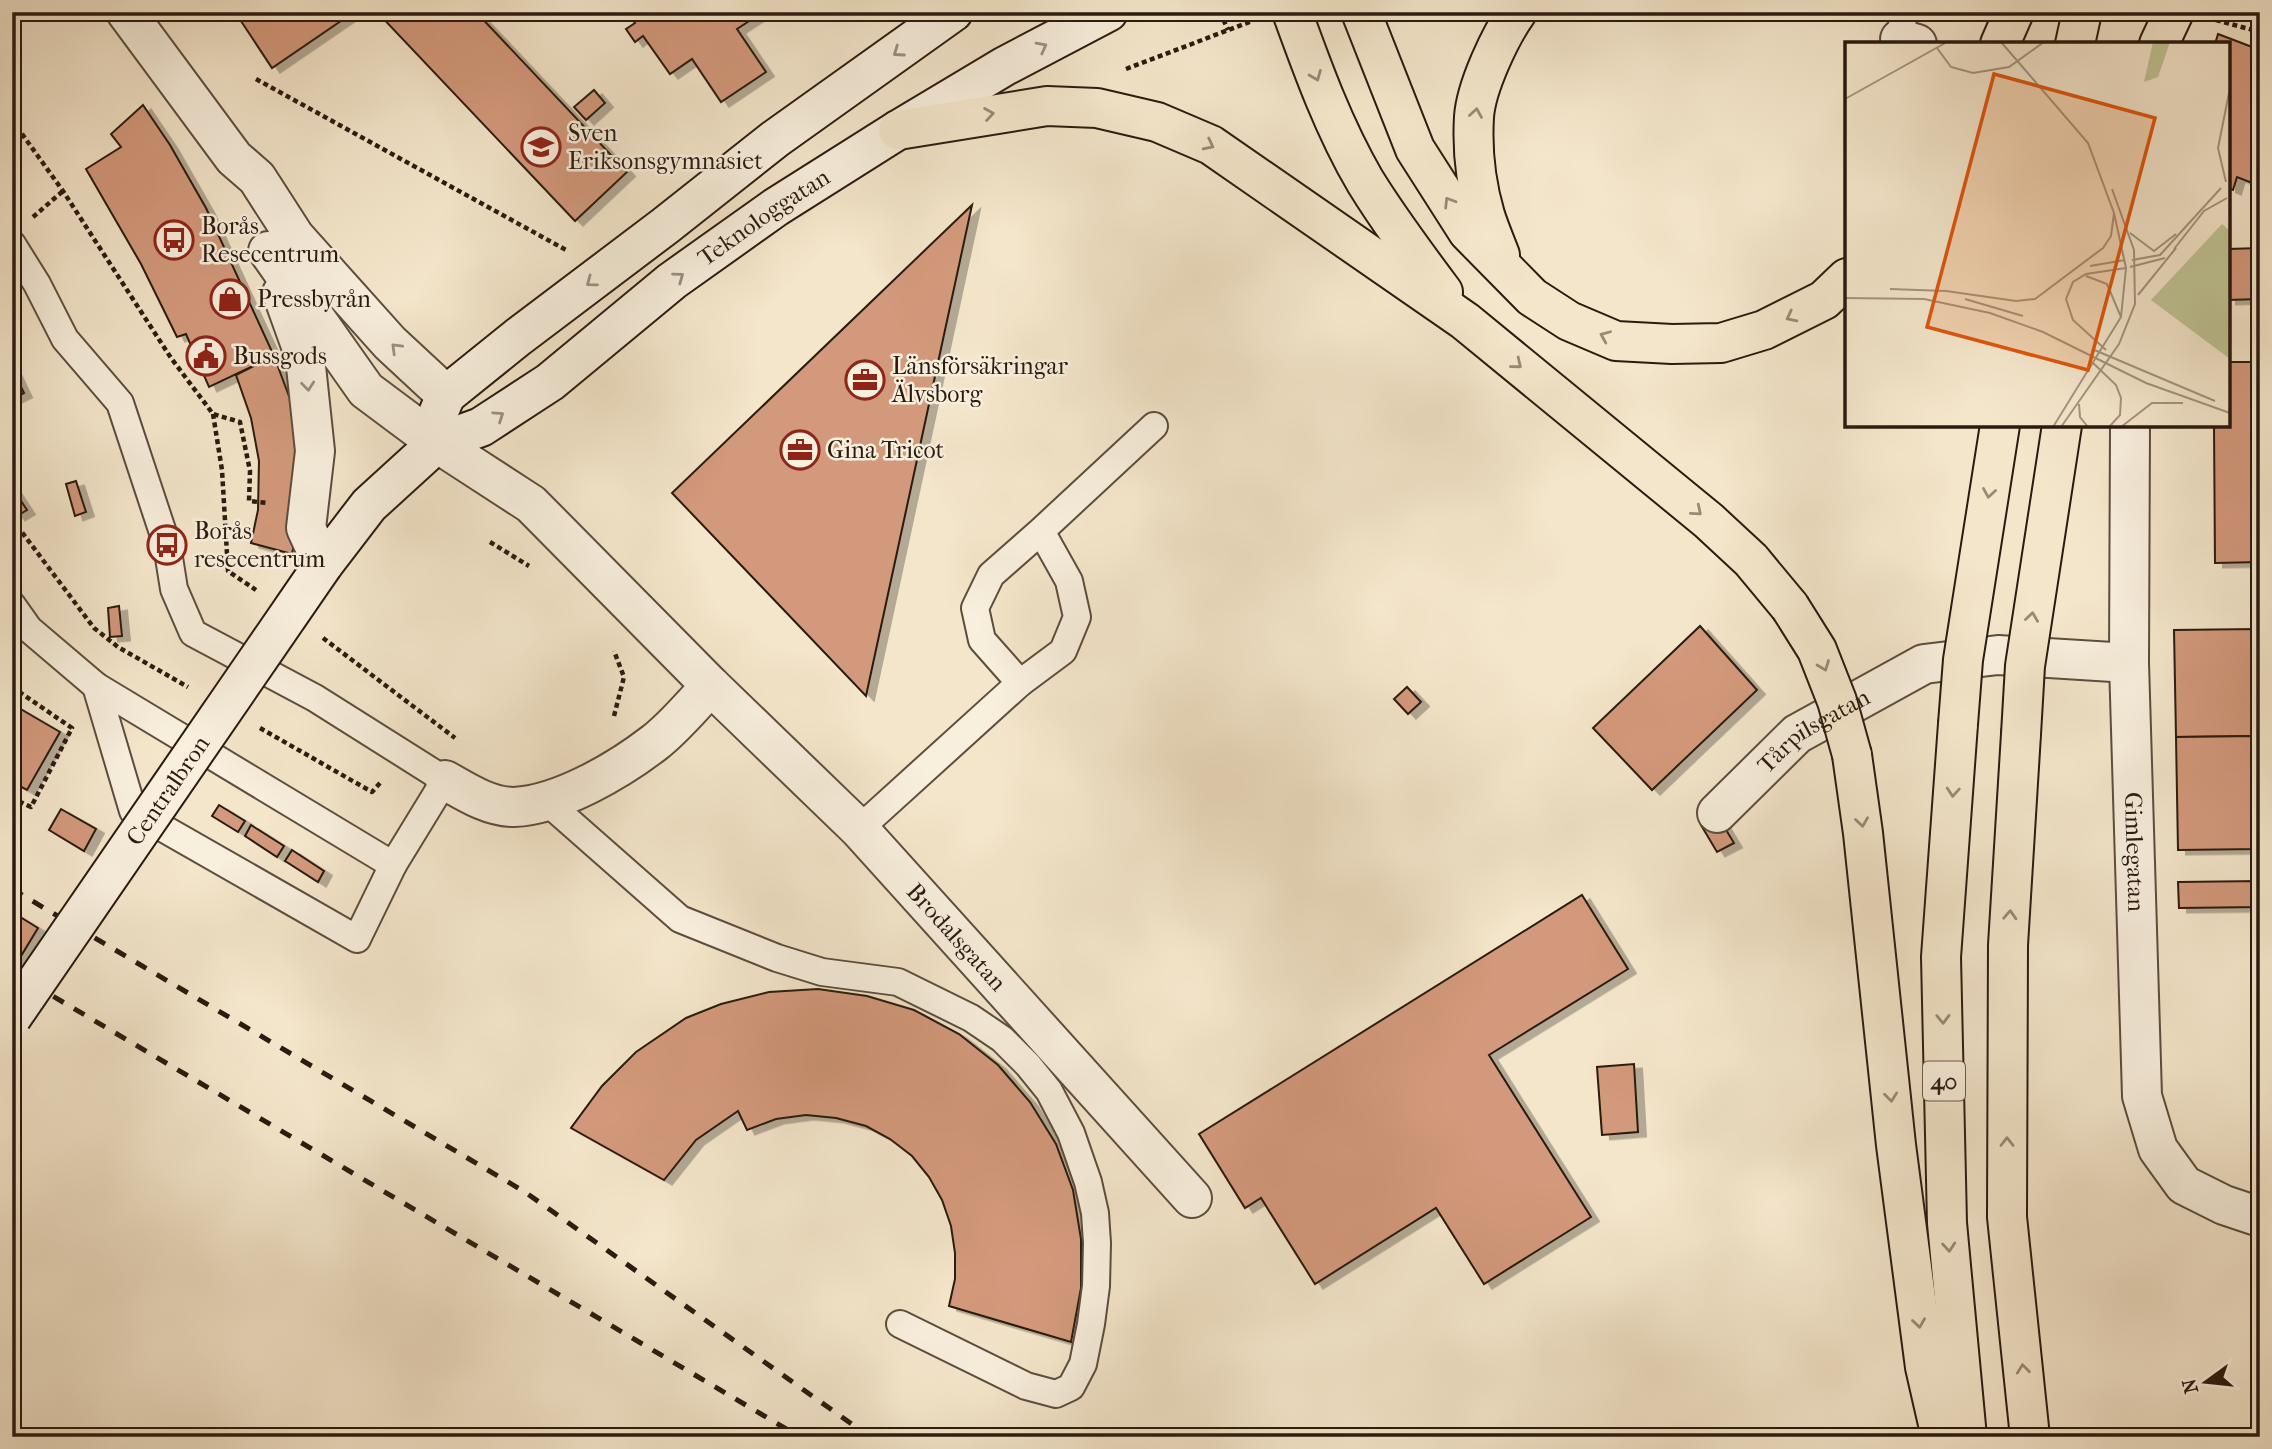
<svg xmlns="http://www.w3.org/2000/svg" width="2272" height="1449" font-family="'IM FELL French Canon',serif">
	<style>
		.building { fill: #d3997b; stroke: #2a1a0f; stroke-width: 2; filter: url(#shadow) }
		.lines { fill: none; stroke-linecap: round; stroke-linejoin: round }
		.lane-casing { stroke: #5c4d3e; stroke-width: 30 }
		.street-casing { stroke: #5c4d3e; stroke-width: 42 }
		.secondary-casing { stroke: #2a1a0f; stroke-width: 42 }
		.highway-casing { stroke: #2a1a0f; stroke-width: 42 }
		.path { stroke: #2a1a0f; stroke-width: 4.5; stroke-dasharray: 5 3.5; stroke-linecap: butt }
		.lane { stroke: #f8efdd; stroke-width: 26 }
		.street { stroke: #f8efdd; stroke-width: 38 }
		.secondary { stroke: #f8efdd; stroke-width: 38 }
		.highway { stroke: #f4e6cb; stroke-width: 38 }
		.rail { stroke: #2a1a0f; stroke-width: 5; stroke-dasharray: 12 12; stroke-linecap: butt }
		.secondary-bridge-casing { stroke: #2a1a0f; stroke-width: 42; stroke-linecap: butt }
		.highway-bridge-casing { stroke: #2a1a0f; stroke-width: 42; stroke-linecap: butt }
		.secondary-bridge { stroke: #f8efdd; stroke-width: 38 }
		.highway-bridge { stroke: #f4e6cb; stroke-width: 38 }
		.oneway { stroke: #9b8f80 }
		.oneway2 { stroke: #998a76 }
		.labels { text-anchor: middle; stroke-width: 5; stroke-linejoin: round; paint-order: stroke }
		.shield { fill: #f8efdd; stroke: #685a4d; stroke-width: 2 }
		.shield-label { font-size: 23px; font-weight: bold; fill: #2a1a0f }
		.poi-label { font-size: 24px; fill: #2a1a0f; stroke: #f8efdd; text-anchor: start }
		.street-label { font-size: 24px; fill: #2a1a0f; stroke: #f8efdd }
		.inset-road { fill: none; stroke: #a39480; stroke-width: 2 }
		.view { fill: #de560c; fill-opacity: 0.15; stroke: #de560c; stroke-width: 3.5 }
		.inset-edge { fill: none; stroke: #2a1a0f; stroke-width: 3.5 }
	</style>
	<defs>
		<filter id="shadow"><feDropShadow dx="8" dy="4.5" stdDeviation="0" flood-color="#0004"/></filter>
	</defs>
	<rect width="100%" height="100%" fill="#f4e6cb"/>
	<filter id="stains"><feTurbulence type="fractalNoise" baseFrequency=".00286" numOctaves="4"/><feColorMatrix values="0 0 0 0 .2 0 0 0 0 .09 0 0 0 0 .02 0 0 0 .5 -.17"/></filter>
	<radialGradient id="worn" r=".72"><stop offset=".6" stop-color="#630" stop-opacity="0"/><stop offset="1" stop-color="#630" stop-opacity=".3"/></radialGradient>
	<g class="building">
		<polygon points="235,12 354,12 272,68"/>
		<polygon points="377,12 476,12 627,172 575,221"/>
		<polygon points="628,12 759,12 760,14 737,29 766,72 721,102 692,59 670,74 643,36 635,42 626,29 635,23"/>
		<polygon points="2218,34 2260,50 2260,186 2237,177 2233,190 2228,188 2228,44 2215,44"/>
		<polygon points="594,90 605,103 586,120 574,107"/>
		<polygon points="143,105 170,145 206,208 274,356 209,387 186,334 177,337 141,264 86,169 121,147 111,134"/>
		<polygon points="972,205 866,696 672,493"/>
		<polygon points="2260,248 2260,299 2228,300 2228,249"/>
		<polygon points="274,356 293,407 300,515 292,554 251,543 258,510 259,461 251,418 236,375"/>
		<polygon points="2228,362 2260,362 2260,562 2215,563 2214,425 2228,425"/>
		<polygon points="12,368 24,393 14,398 12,394"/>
		<polygon points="76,481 86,512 75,516 66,484"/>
		<polygon points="12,487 27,510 17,516 12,508"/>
		<polygon points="119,606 122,636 110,637 108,608"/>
		<polygon points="1700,626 1757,690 1652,790 1593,728"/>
		<polygon points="2256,629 2257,683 2260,683 2258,736 2176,737 2174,630"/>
		<polygon points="1407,687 1421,702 1408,714 1394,699"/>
		<polygon points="12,704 60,732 27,790 12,782"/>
		<polygon points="2258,736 2260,849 2178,850 2176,737"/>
		<polygon points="219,805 245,821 238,832 212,816"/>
		<polygon points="61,809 96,829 84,851 49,830"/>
		<polygon points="1717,815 1734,843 1717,852 1701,825"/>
		<polygon points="251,825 284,846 277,857 245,836"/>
		<polygon points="292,850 324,871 318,882 285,861"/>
		<polygon points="2260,881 2260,907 2179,908 2178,882"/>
		<polygon points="1582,895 1628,969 1489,1055 1591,1217 1484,1284 1436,1208 1315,1284 1261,1198 1245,1208 1199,1134"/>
		<polygon points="12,912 38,928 18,961 12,957"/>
		<polygon points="818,989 867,996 914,1010 959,1034 998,1065 1030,1102 1056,1144 1073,1190 1081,1239 1081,1288 1071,1342 949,1306 955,1279 955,1253 951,1226 942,1200 929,1177 912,1156 890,1139 866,1126 836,1118 806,1115 776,1119 747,1130 738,1111 696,1140 664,1180 571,1128 602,1086 636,1052 686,1018 721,1004 769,992"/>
		<polygon points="1634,1064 1638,1132 1602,1135 1597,1067"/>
	</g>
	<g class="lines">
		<g class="lane-casing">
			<g id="lane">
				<polyline points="1899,44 1904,12"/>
				<polyline points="12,244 37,284 65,339 120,403 167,545 174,589 193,633 315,698 445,780 393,865 96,686 29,629 12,605"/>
				<polyline points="1041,531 991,575 975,608 982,640 1020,683 1063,651 1077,617 1069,581 1041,531 1154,426"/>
				<polyline points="96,686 133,811 357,939 393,865"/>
				<polyline points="546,801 680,919 777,958 822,972 898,982 971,1018 1002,1039 1028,1065 1049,1091 1071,1133 1088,1182 1095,1213 1097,1243 1096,1286 1091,1324 1083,1364 1071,1387 1056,1394 1026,1386 900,1324"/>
				<polyline points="859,829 1020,683"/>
			</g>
		</g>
		<g class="street-casing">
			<g id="street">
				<polyline points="126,12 234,158 257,178 295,237 390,343 446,395"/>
				<polyline points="1900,39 1917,44"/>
				<path id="s1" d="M268 251 366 390 437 443 531 504 711 686 859 829 1192 1198"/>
				<polyline points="282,293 305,357 315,451 306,528 323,565"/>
				<path id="s2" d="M2130 425 2129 663 2142 1096 2158 1149 2184 1185 2224 1205 2260 1217"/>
				<path d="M445 780C466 792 489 807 514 807 560 805 619 770 654 743 675 727 693 704 711 686"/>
				<path id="s3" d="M1717 813 1797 734 1924 664 1998 655 2129 663"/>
			</g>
		</g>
		<g class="secondary-casing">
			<g id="secondary">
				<polyline points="437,443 437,416 446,395 518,337 665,226 775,139 953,12"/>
				<path id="s4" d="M323 565 369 505 437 443 481 427 550 382 672 281 776 207 898 130 1005 66 1108 12"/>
			</g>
		</g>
		<g class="highway-casing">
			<g id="highway">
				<path d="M1292 12C1313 70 1334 128 1365 181 1389 220 1416 256 1443 292"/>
				<polyline points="1361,12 1415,149 1468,232 1532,297 1569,321 1616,341 1672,344 1721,343 1764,330 1824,300 1847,278"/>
				<polyline points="2000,44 2014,12"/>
				<polyline points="2075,44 2082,12"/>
				<polyline points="2159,44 2174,12"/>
				<polyline points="898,130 1047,106 1097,108 1157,122 1211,145 1465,321 1709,521 1751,560 1790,607"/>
				<path d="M1500 255C1495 242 1489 228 1485 215 1476 184 1472 150 1474 117 1476 87 1500 36 1517 12"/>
				<polyline points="1958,724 1941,957 1947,1223 1967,1437"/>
				<polyline points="2021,734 2008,945 2007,1217 2030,1437"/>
				<polyline points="1852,755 1863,833 1896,1145 1925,1367 1941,1437"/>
			</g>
		</g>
		<g class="path">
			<polyline points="1220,12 1228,30"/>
			<polyline points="2216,20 2260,32"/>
			<polyline points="1126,69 1252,21"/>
			<polyline points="256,79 566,250"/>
			<polyline points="12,120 63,191 171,358 213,414 240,422 250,471 249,501 267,503"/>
			<polyline points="33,217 63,191"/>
			<polyline points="213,414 222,470 228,571 256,590"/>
			<polyline points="12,519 94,628 118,647 188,687"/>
			<polyline points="490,542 529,566"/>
			<polyline points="323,638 455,738"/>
			<polyline points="12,687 72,728 31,807 12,798"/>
			<polyline points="614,716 624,677 614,651"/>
			<polyline points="260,728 372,792 380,783"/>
		</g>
		<use href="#lane" class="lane"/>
		<use href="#street" class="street"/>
		<use href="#secondary" class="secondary"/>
		<use href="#highway" class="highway"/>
		<g class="rail">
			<polyline points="12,889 525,1192 870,1437"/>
			<polyline points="12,972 800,1437"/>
		</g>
		<g class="secondary-bridge-casing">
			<g id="secondary-bridge">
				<path id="s5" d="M12 1017 323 565"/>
			</g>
		</g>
		<g class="highway-bridge-casing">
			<g id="highway-bridge">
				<polyline points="1790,607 1817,650 1837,701 1852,755"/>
				<polyline points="1958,724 1963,660 2000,425"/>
				<polyline points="2021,734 2025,666 2062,425"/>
			</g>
		</g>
		<use href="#secondary-bridge" class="secondary-bridge"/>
		<use href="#highway-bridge" class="highway-bridge"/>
	</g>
	<defs><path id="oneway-chevron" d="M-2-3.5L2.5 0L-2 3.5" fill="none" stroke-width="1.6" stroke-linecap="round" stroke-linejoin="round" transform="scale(1.75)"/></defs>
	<g class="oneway">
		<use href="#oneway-chevron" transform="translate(1042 47) rotate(-28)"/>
		<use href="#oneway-chevron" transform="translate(898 52) rotate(145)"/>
		<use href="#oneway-chevron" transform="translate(679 277) rotate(-36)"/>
		<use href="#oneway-chevron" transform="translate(591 282) rotate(143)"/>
		<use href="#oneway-chevron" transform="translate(396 348) rotate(-136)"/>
		<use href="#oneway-chevron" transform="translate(308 386) rotate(84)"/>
		<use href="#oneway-chevron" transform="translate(499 416) rotate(-34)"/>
	</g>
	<g class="oneway2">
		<use href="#oneway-chevron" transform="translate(1316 76) rotate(68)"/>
		<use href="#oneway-chevron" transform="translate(1476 113) rotate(-81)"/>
		<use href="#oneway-chevron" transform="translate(989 114) rotate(-9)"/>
		<use href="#oneway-chevron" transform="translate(1209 145) rotate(27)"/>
		<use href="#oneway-chevron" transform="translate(1449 202) rotate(-122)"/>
		<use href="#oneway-chevron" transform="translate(1791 317) rotate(153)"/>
		<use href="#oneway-chevron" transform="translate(1605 336) rotate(-157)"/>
		<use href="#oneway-chevron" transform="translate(1517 364) rotate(39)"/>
		<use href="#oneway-chevron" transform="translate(1989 493) rotate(99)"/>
		<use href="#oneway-chevron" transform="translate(1697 511) rotate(40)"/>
		<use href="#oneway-chevron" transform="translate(2032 617) rotate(-82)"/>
		<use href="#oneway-chevron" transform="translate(1824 666) rotate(69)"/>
		<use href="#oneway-chevron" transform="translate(1953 792) rotate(94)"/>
		<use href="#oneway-chevron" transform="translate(1862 822) rotate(82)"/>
		<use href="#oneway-chevron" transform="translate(2010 915) rotate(-87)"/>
		<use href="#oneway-chevron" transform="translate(1943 1019) rotate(89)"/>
		<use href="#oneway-chevron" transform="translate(1891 1097) rotate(84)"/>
		<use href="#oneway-chevron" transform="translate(2007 1142) rotate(-90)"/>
		<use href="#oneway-chevron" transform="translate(1949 1247) rotate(85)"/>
		<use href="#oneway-chevron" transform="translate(1919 1323) rotate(82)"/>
		<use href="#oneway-chevron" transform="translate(2023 1369) rotate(-96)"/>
	</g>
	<defs>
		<g id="school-ring" transform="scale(2.0125)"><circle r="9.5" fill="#f8efdd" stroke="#8f2418" stroke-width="1.5"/><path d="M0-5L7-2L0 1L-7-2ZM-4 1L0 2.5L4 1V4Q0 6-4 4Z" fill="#8f2418"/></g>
		<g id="bus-ring" transform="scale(2.0125)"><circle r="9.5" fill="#f8efdd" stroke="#8f2418" stroke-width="1.5"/><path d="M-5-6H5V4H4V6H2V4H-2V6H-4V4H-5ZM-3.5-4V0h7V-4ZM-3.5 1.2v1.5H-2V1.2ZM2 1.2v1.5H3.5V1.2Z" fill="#8f2418"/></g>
		<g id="shop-ring" transform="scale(2.0125)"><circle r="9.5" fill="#f8efdd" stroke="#8f2418" stroke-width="1.5"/><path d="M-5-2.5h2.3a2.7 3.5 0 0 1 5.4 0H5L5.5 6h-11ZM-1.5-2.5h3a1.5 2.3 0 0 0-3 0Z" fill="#8f2418"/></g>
		<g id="civic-ring" transform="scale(2.0125)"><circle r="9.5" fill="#f8efdd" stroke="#8f2418" stroke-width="1.5"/><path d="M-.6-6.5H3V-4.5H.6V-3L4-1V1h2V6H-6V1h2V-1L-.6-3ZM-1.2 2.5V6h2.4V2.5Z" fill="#8f2418"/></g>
		<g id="office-ring" transform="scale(2.0125)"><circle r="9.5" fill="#f8efdd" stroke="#8f2418" stroke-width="1.5"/><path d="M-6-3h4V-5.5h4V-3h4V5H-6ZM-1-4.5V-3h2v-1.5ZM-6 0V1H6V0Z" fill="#8f2418"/></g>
	</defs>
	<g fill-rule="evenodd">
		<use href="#school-ring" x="541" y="147"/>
		<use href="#bus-ring" x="174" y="240"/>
		<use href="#shop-ring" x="230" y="299"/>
		<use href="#civic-ring" x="206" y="356"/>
		<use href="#office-ring" x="865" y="380"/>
		<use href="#office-ring" x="800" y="450"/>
		<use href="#bus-ring" x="167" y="545"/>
	</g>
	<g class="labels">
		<rect class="shield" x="1923" y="1061.5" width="42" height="39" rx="5"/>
		<g class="shield-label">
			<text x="1944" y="1089">40</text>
		</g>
		<g class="poi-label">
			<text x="568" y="141">Sven<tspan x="568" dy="28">Eriksonsgymnasiet</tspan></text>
			<text x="201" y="234">Borås<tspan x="201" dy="28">Resecentrum</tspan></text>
			<text x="257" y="307">Pressbyrån</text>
			<text x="233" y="364">Bussgods</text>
			<text x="892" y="374">Länsförsäkringar<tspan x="892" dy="28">Älvsborg</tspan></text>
			<text x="827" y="458">Gina Tricot</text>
			<text x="194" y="539">Borås<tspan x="194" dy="28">resecentrum</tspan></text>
		</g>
		<g class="street-label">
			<text dy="8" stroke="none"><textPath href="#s4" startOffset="567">Teknologgatan</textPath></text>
			<text dy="8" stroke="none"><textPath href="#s3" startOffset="128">Tårpilsgatan</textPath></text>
			<text dy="8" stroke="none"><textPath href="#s5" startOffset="275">Centralbron</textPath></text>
			<text dy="8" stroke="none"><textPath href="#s2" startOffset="427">Gimlegatan</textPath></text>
			<text dy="8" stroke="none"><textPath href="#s1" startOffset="978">Brodalsgatan</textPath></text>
		</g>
	</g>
	<g transform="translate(1845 42)">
		<rect width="385" height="385" fill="#f4e6cb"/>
		<path d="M308 0H325L313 35 299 40ZM377 182 385 189V317L306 258Z" fill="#c0c495"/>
		<path class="inset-road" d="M156 0 243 101 269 171 281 226 276 275 208 385M92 6 106 25 128 31 164 25 199 0M0 57 102 0M381 140 373 106 385 46M285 191 309 209 331 192M329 207 359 169 382 156M287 218 315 213 376 146M245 224 280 218M285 225 320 216M241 234 262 242 276 275M45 247 101 249 171 259 190 257 258 206 266 194 269 171M293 253 331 206M0 256 79 257 145 271 198 290 301 341 385 371M120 257 178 274M247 307 370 359M261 308 228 278 221 257 228 240 241 232 281 226M247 320 271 343 276 356 275 373 264 385M234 362 235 375 243 385M216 385 274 302 290 262 289 208 267 147M276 385 307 361H338"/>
		<path class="view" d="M149 32 310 76 243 328 82 285Z"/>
		<rect width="385" height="385" class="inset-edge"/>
	</g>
	<rect width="2272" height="1449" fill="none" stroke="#f4e6cb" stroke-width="42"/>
	<rect x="14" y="14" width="2244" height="1421" fill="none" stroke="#2a1a0f" stroke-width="3.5"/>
	<rect x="21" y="21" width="2230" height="1407" fill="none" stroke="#2a1a0f" stroke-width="2"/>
	<g transform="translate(2206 1382) rotate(255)" stroke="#f8efdd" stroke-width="5" paint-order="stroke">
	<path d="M0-5L12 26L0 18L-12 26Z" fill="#2a1a0f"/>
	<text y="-10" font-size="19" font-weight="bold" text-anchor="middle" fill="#2a1a0f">N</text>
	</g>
	<rect width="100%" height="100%" filter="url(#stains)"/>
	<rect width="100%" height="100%" fill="url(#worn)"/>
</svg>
